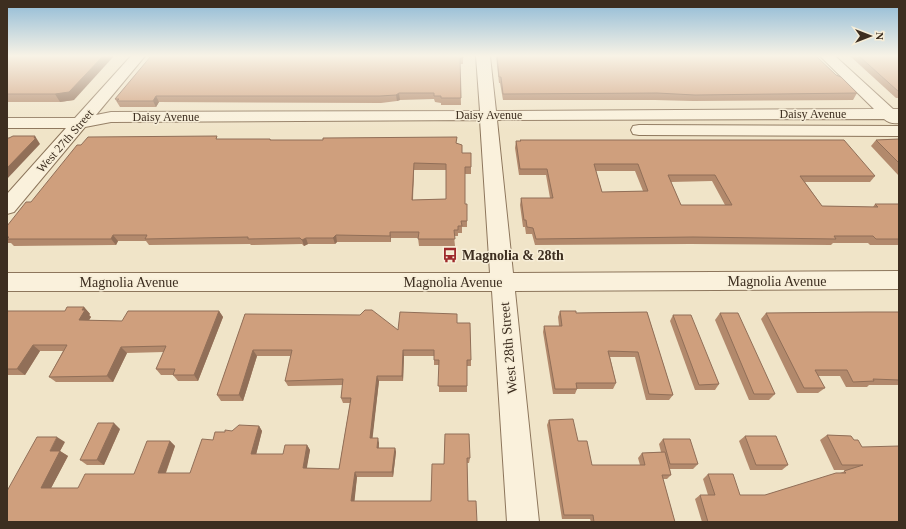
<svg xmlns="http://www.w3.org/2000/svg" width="906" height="529" font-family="'Times New Roman',serif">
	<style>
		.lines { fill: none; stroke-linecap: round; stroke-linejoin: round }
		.minor-casing { stroke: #8d765c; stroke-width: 2 }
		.minor { fill: #faf1dc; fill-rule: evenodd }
		.wall { fill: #b2896c; fill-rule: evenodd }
		.shaded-wall { fill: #916f58 }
		.building { fill: #cf9f7d; stroke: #916f58; fill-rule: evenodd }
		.labels { text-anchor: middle; stroke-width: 3; stroke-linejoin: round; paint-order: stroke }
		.far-street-label { font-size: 12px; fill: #3d2e20; stroke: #f7eed8 }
		.poi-label { font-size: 14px; font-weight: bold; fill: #3d2e20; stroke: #f7eed8; text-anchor: start }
		.street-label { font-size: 14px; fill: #3d2e20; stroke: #f7eed8 }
	</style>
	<rect width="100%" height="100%" fill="#f0e4c8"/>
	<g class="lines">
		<g class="minor-casing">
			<g id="minor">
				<path d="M131 56H145L96 115 111 112 480 111 476 56H490L496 111 874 109 820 56H835L893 109H899V123C893 124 889 123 884 119L497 120 513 273 899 271V289L515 291 539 522H507L492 291H7V273H490L480 120 111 122 85 127 14 212 7 214V194L66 128H7V118H75Z"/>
				<polygon points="639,125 899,126 899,136 639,135 633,134 631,130 633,126"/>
			</g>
		</g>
		<use href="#minor" class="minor"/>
	</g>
	<g class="wall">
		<polygon points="7,56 74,100 60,102 7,102"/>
		<polygon points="463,56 463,64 460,64 461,105 441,105 441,103 435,102 434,99 400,100 397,101 381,103 159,102 156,107 120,107 115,99"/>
		<polygon points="496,56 816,56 836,75 857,93 853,100 693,101 655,100 503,100 500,83 499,83"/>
		<polygon points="850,56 899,56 899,98 896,98"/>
		<path d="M218 139H270L271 140 457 143 462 153 471 167V174H465V204L467 221V227H462V233H458V236H454L455 246H419L418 238H391V242H337L335 244H308L304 246 302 244 251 245 250 244 149 245 146 241H118L116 245H113L14 246 11 243H7V226L31 202ZM414 170H446V199L413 200Z"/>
		<polygon points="899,139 899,176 871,146 876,140"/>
		<path d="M520 140 875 176 870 182H805L822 206 873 207 875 204H899V245H870L868 243H833L831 245 690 244 535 245 532 234H526L525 227H523L520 205 521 198H550L546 175H519L515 148 516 141H520ZM596 171H635L643 191 602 192ZM712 181 725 205H681L671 182Z"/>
		<polygon points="84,307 90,314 89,315 91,317 89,320 122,321 219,311 223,317 198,381 178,381 173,375 161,375 156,369 164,352 127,353 113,382 56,382 49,377 63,351 40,351 25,375 7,375 7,311 65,311"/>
		<polygon points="560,311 576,313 647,312 673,395 669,400 646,400 635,357 610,357 616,383 613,389 577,389 575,394 553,394 543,332 544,326 559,326 558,317"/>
		<polygon points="899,312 899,385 869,385 867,387 846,387 840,376 818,376 825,388 818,393 797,393 761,319 766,313"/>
		<polygon points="720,313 775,394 769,400 749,400 715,320"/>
		<polygon points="245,314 398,330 457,323 471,360 471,366 467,366 467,392 439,392 439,365 434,365 434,356 404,356 403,381 379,381 372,438 379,443 379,448 395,448 396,452 393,477 357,477 354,501 431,501 444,464 445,434 470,458 469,463 467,463 468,501 7,522 65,442 60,451 68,456 51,488 78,488 134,474 170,441 175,446 166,473 190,473 213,440 225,432 259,426 262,431 256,454 283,454 307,445 310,450 306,468 339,469 350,403 343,403 341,398 343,385 288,386 285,381 291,356 257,356 243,401 221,401 217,395"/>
		<polygon points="673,315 719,384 715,390 695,390 670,321"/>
		<polygon points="549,420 578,441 592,465 640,465 638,458 642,453 661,452 659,444 663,439 698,464 693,469 670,469 671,475 667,479 663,479 675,522 591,522 590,519 562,519 547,425"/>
		<polygon points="120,429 104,465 87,465 80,460"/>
		<polygon points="827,435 851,436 899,522 702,522 695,499 700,495 708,495 703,479 708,474 740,495 765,495 840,473 848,470 834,470 820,440"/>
		<polygon points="745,436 788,465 782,470 750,470 739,441"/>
	</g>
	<g class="shaded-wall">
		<polygon points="103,56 114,56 74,100 60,102 55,94"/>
		<polygon points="399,93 400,100 397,101 396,95"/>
		<polygon points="156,96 159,102 156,107 153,101"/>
		<polygon points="35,136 40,144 7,179 7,168"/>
		<polygon points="414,163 414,170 412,206 412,200"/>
		<polygon points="390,232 391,238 391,242 390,236"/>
		<polygon points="113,235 118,241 116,245 111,239"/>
		<polygon points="336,235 337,242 335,244 333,238"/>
		<polygon points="306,238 308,244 304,246 302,240"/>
		<polygon points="84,307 90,314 89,315 91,317 85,326 79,320 82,310"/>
		<polygon points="219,311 223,317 198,381 194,375"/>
		<polygon points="33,345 40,351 25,375 17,369"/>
		<polygon points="121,347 127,353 113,382 107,376"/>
		<polygon points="253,350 257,356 243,401 239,395"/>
		<polygon points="403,350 404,356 403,381 402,376"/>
		<polygon points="377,376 379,381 372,443 370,438"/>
		<polygon points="114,423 120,429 104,465 97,460"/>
		<polygon points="259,426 262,431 255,459 251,454"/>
		<polygon points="57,437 65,442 60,451 68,456 49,492 41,488 50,451"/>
		<polygon points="378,438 379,443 378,452 377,448"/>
		<polygon points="170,441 175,446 164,477 158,473"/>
		<polygon points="307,445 310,450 306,473 303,468"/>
		<polygon points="395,448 396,452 393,477 392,472"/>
		<polygon points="355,472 357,477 354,506 351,501"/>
	</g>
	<g class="building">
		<polygon points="7,56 103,56 69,92 55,94 7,94"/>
		<polygon points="151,56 463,56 463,58 460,58 461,98 441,98 441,96 434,96 434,93 399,93 396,95 380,96 156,96 153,101 117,101 119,99 115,99"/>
		<polygon points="497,56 816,56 836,75 841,77 857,93 695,95 657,93 503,94 501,77 499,77"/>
		<polygon points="859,56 899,56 899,92"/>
		<polygon points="13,136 35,136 34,138 36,138 7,168 7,138 9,138"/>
		<path d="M217 136 216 139H270V140H323V138L457 137 456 143 462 145V153H471V167H465V204H467V221H461L462 226H458V230H454L455 239H418L419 232H390V236L336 235 333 238H306L302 240 300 238 248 239V237L145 239 147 235H113L111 239H7L9 237H7V226L26 202H31L77 145H81L88 137ZM414 163 446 164V199L412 200Z"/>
		<polygon points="899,139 899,163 876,140"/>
		<path d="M520 140H844L875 176H800L822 206 878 207 875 204H899V239H876L873 236H834L836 239 693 237 536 239 533 228 527 227 526 220H524L521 198H553L547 169H520L516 141H521ZM594 164H638L648 191 602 192ZM668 175H715L732 205H681Z"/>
		<polygon points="67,307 84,307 82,310 85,310 79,320 122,321 128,311 219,311 194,375 173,375 175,369 156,369 166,346 121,347 107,376 49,377 67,345 33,345 17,369 7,369 7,311 65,311"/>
		<polygon points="365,310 372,310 398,330 400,312 457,314 457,323 470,323 471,360 467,360 467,386 438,386 439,360 434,360 434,350 403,350 402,376 377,376 370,438 378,438 377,448 395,448 392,472 355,472 351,501 431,501 432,464 444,464 445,434 469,434 470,458 467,458 468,501 476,501 477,522 7,522 7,491 37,437 57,437 50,451 60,451 41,488 78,488 85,474 134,474 147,441 170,441 158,473 190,473 202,439 213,440 215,432 225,432 225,430 232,431 239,425 259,426 251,454 283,454 285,445 307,445 303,468 339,469 351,398 341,398 343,379 285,381 292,350 253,350 239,395 217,395 245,314 360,315"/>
		<polygon points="560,311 576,311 576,313 647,312 673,395 649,394 638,352 608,351 616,383 576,383 577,389 555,389 544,326 562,326"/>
		<polygon points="867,312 899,312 899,380 873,379 874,381 853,382 847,370 815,370 825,388 804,388 766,313"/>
		<polygon points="720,313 738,313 775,394 754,394"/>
		<polygon points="673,315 691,315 719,384 699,385"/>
		<polygon points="573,419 578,441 587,441 592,465 645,465 642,453 665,452 671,475 662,475 675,522 594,522 593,515 564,515 549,420"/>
		<polygon points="98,423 114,423 97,460 80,460"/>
		<polygon points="827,435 851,436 854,440 858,440 862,447 899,446 899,522 708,522 700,495 715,495 708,474 733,474 740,495 765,495 836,473 846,473 844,471 863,465 842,465"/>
		<polygon points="745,436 776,436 788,465 756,465"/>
		<polygon points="663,439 690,439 698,464 670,464"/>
	</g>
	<linearGradient id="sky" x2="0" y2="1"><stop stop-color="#8fbad6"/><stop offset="0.43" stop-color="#f8f3e6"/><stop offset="1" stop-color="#f8f3e6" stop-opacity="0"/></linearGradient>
	<rect width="906" height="130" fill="url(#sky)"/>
	<defs>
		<g id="bus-bare" transform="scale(1.2)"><path d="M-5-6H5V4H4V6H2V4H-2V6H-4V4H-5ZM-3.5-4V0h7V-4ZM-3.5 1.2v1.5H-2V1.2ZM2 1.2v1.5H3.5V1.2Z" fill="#9e2a2b" stroke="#f7eed8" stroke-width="2.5" paint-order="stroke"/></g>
	</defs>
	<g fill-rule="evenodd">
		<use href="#bus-bare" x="450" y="255"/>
	</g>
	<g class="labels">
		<g class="far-street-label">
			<text x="813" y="118">Daisy Avenue</text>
			<text x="489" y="119">Daisy Avenue</text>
			<text x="166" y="121">Daisy Avenue</text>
			<text transform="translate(65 141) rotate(-49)" y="4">West 27th Street</text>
		</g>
		<g class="poi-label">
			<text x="462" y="260">Magnolia &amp; 28th</text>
		</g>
		<g class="street-label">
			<text x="777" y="286">Magnolia Avenue</text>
			<text x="129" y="287">Magnolia Avenue</text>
			<text x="453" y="287">Magnolia Avenue</text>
			<text transform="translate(508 348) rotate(-95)" y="5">West 28th Street</text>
		</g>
	</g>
	<rect width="906" height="529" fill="none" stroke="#3d2e20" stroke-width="16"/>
	<g transform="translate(870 36) rotate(90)" stroke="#f7eed8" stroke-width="3" paint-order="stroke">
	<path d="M0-3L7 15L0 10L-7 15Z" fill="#3d2e20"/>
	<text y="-6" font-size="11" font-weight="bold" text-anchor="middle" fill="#3d2e20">N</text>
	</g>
</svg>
